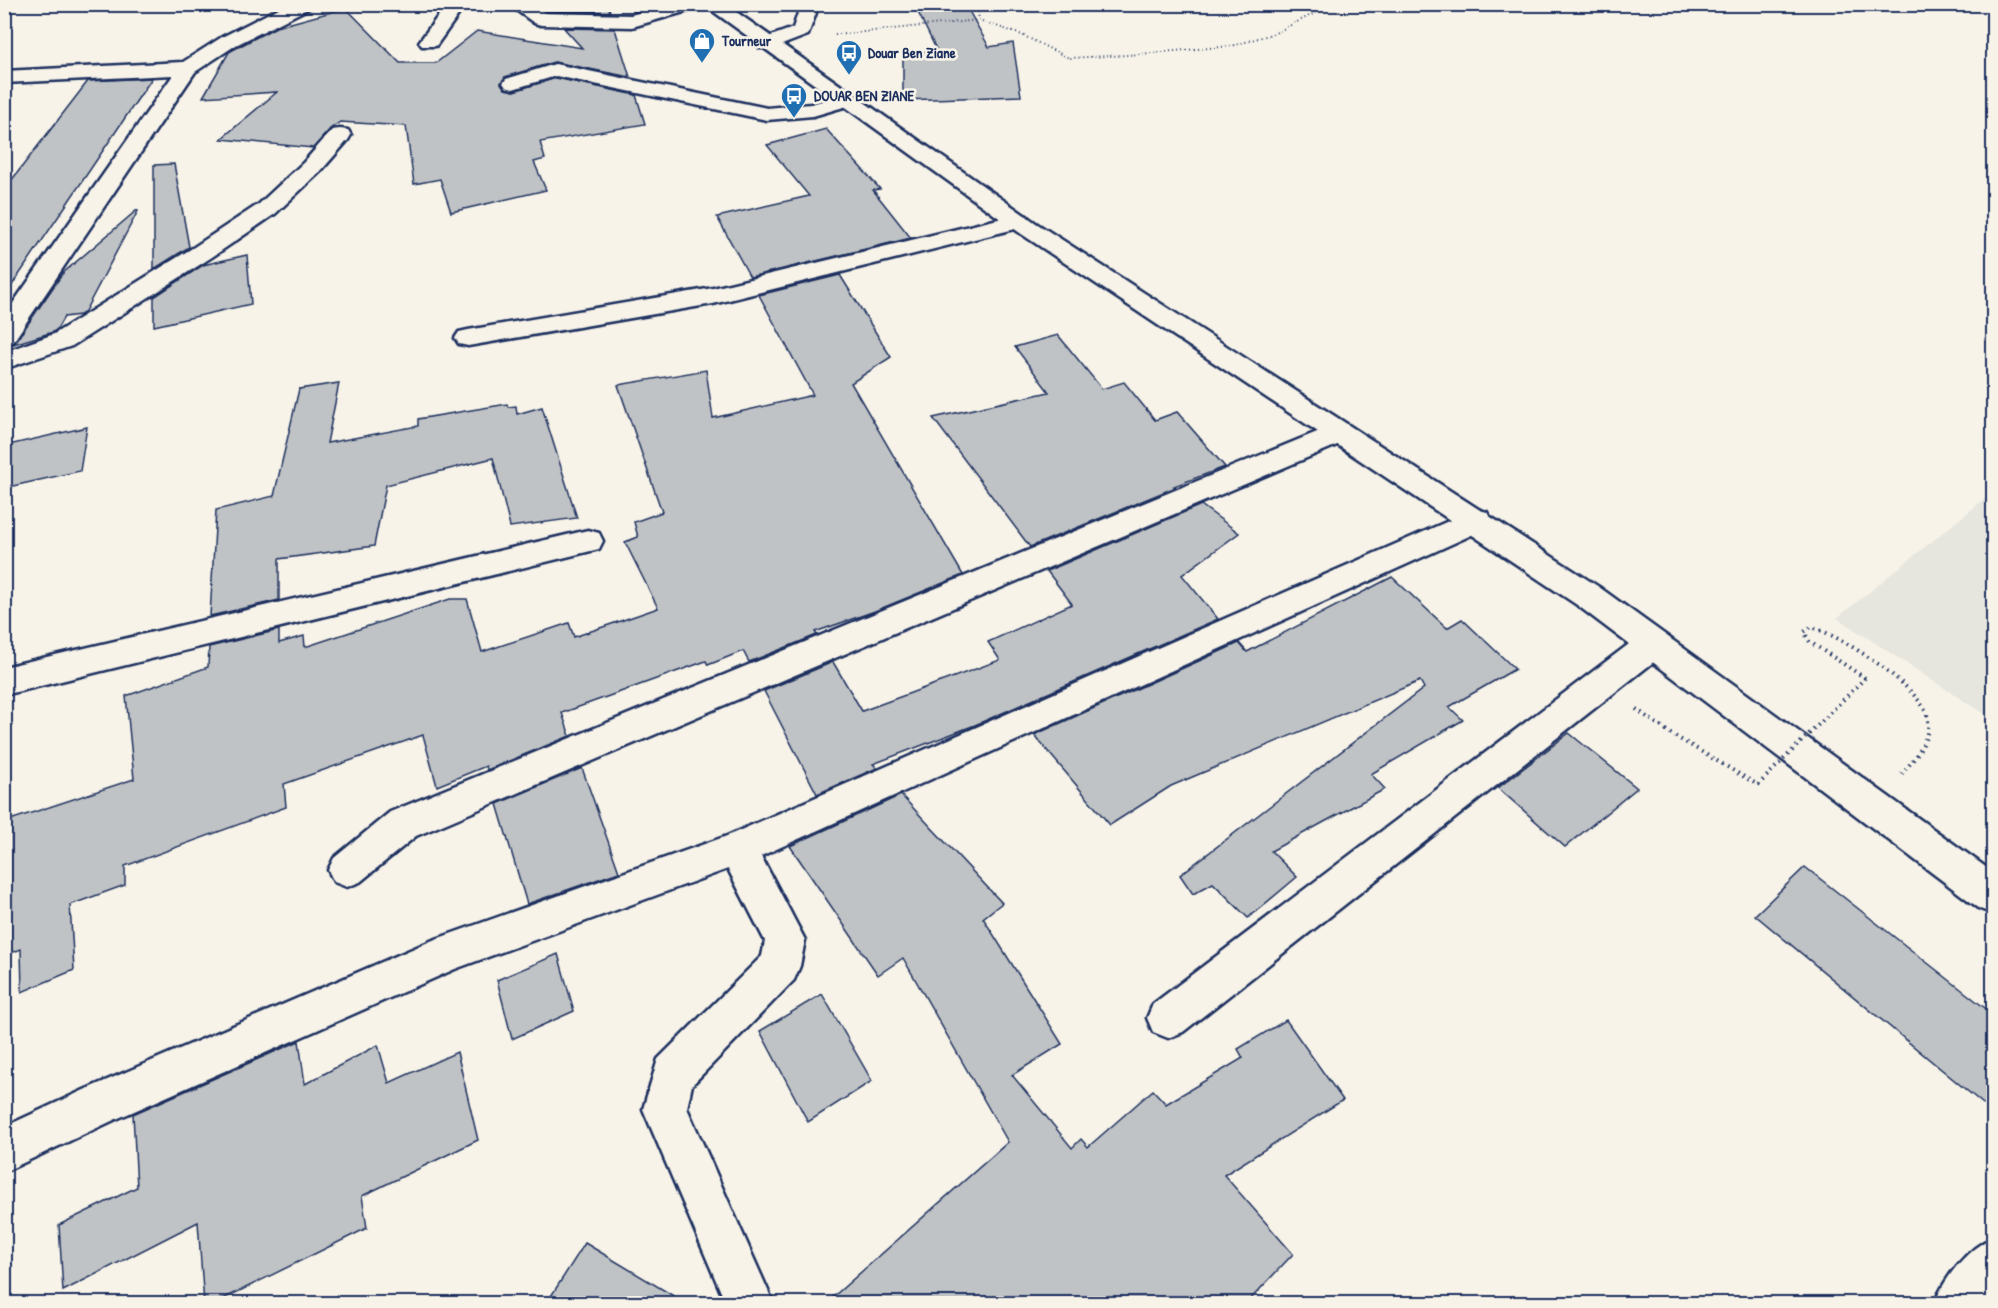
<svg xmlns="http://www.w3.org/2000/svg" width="1998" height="1308" font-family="'Patrick Hand',sans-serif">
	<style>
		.built { fill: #e6e5de }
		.building { fill: #c0c3c5; stroke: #1b2f5e; stroke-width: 1.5 }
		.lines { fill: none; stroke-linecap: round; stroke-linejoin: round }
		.minor-casing { stroke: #1b2f5e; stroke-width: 5 }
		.major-casing { stroke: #1b2f5e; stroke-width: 5 }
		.path-far1 { stroke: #1b2f5e; stroke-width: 2; stroke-dasharray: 1 3; stroke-linecap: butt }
		.path { stroke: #1b2f5e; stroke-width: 4; stroke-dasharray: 1.5 4.5; stroke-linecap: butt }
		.minor { fill: #f7f3e8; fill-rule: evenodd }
		.major { fill: #f7f3e8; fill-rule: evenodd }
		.path-bridge { stroke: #1b2f5e; stroke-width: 4; stroke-dasharray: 1.5 4.5; stroke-linecap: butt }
		.labels { text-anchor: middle; stroke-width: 5; stroke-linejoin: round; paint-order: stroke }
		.far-poi-label { font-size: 15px; font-weight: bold; fill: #1b2f5e; stroke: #f7f3e8; text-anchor: start }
	</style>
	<rect width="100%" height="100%" fill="#f7f3e8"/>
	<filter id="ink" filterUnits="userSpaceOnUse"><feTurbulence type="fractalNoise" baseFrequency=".0167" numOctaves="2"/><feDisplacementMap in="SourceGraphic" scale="12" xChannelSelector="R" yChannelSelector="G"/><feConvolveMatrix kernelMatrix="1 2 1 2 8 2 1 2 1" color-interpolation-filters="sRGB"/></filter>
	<g filter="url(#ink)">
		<polygon class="built" points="1993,492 1993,720 1837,618"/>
		<g class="building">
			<polygon points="544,4 608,4 610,12 549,11"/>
			<polygon points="914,4 965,4 989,47 1013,43 1021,96 903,100 903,52 937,51"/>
			<polygon points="346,8 400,63 436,63 477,31 582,48 564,28 615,29 630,77 554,62 505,77 501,83 505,89 514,91 556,78 636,95 645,124 540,142 545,159 534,162 546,190 451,212 440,179 414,184 406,126 340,122 330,129 313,148 221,139 277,92 203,97 229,52 276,27"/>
			<polygon points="152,78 4,297 4,190 88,81"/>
			<polygon points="826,129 880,189 873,190 911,238 750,277 717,217 809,196 767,145"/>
			<polygon points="174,164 189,247 154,269 154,165"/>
			<polygon points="137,210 138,211 84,313 80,315 64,317 57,329 53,332 14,344 63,273"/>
			<polygon points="247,255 251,304 154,326 154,297 203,265"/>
			<polygon points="840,275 891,357 851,383 963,575 875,611 815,632 817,635 749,662 743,651 708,665 706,661 562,713 570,736 487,770 486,766 437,786 423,735 284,784 286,807 125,866 125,885 70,905 74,970 22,992 21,949 4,956 4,822 134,779 126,696 208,667 209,647 279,630 279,643 304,636 305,647 450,599 467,599 482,652 569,623 574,637 658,608 625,542 638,537 634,522 662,512 618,385 706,370 713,418 813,395 759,295"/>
			<polygon points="1058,335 1102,389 1124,382 1155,420 1177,412 1225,467 1174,486 1176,487 1030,547 933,418 1049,392 1015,347"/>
			<polygon points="339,383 327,443 418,426 418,419 507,404 508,407 516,406 517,414 542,407 577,518 510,527 493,458 386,485 374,546 279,559 279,600 210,616 216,510 274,496 299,389"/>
			<polygon points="87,427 80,471 4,488 4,446"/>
			<polygon points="1201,505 1239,533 1182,575 1218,619 975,725 873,764 877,768 817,794 764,691 833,662 862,711 1000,660 988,642 1072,604 1047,571"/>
			<polygon points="1392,577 1447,628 1462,619 1515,669 1449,707 1463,720 1371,774 1385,789 1271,851 1297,877 1248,918 1213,883 1193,894 1180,875 1424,688 1420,681 1171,786 1110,825 1034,735 1239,643 1247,652"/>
			<polygon points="1569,733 1637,788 1565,847 1498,788"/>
			<polygon points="582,768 619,872 527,904 497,804"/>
			<polygon points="901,795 1002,903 983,918 1062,1044 1012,1075 1072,1148 1081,1139 1088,1147 1153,1090 1166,1104 1243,1058 1238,1049 1286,1020 1343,1100 1224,1175 1293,1254 1246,1304 825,1304 1008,1142 903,958 878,975 790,846"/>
			<polygon points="1805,867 1994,1015 1994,1113 1755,915"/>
			<polygon points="558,954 574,1011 512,1039 497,980"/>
			<polygon points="822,994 872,1081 808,1122 760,1031"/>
			<polygon points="299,1041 305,1084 378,1045 389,1083 457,1052 478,1140 362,1196 367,1228 213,1304 204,1304 198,1222 63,1291 59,1225 137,1187 133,1114"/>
			<polygon points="585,1243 687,1304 546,1304"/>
		</g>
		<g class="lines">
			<g class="minor-casing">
				<g id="minor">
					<polygon points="287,4 311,4 309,8 236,45 195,72 13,342 4,344 4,316 173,75 4,83 4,71 183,62 222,37"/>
					<polygon points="447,4 466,4 436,46 422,46 419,42"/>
					<polygon points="508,4 531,4 545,13 631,15 669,4 700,4 698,8 632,27 541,25 534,23"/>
					<polygon points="796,4 814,4 816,13 808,35 774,48 760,48 757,44 760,40 793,28 798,13"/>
					<polygon points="555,64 767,108 811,104 847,94 854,96 857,100 854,104 813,116 767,120 556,76 513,89 506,87 503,83 506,79"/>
					<polygon points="340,129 348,130 351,135 348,140 320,172 275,214 212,257 72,346 4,369 4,352 54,334 194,247 259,204 304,162 332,130"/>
					<polygon points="1019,214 1027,216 1031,221 1027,226 713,304 468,346 459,344 455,338 459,332 468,330 713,288"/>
					<polygon points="1339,423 1349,426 1353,433 1349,440 416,836 360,882 347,887 334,882 328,870 334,858 390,812"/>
					<polygon points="1476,509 1487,512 1491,520 1487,528 761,856 805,940 800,966 794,980 692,1085 687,1108 774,1304 726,1304 643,1109 658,1059 762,956 765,941 728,869 455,969 114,1120 4,1172 4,1127 84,1090 433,940 727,836"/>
					<polygon points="588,530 599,533 603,541 599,549 4,695 4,667"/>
					<polygon points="1653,631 1665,635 1669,644 1665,653 1183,1032 1168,1038 1153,1032 1147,1018 1153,1004 1641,635"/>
					<path d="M1994 1237V1297L1989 1304H1934C1945 1277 1967 1248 1994 1237Z"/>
				</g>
			</g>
			<g class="major-casing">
				<polygon id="major" points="703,4 725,4 1036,223 1599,587 1994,873 1994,914 1980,909 1577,605 1020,233"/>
			</g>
			<g class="path-far1">
				<polyline points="977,4 979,20"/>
				<polyline points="835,35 979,20 1022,35 1069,58 1128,55 1232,46 1275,33 1333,4"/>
			</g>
			<g class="path">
				<path d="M1865 678 1810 642 1804 632 1811 627C1839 634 1926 690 1928 720 1930 741 1914 759 1902 774"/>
				<polyline points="1636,709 1673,735 1758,785"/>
			</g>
			<use href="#minor" class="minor"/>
			<use href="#major" class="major"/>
			<polyline class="path-bridge" points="1758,785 1865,678"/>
		</g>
	</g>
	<defs>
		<g id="shop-pin" transform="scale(1.35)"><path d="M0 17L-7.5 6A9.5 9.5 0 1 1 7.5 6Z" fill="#1f6fb2" stroke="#f7f3e8"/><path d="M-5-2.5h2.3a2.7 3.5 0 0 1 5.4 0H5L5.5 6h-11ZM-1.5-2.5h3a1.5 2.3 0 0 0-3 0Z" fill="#fff"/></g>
		<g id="bus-pin" transform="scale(1.35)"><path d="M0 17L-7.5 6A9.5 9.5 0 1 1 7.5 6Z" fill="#1f6fb2" stroke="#f7f3e8"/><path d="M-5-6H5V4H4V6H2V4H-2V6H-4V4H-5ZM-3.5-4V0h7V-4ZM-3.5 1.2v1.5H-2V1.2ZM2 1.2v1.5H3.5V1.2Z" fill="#fff"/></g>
	</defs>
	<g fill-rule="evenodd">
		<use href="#shop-pin" x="702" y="41"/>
		<use href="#bus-pin" x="849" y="53"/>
		<use href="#bus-pin" x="794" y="96"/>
	</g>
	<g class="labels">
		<g class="far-poi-label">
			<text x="722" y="46">Tourneur</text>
			<text x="868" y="58">Douar Ben Ziane</text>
			<text x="814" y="101">DOUAR BEN ZIANE</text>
		</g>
	</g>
	<rect width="1998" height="1308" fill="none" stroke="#f7f3e8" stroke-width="24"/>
	<rect x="12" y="12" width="1974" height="1284" fill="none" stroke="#1b2f5e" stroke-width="2" filter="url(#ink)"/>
</svg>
